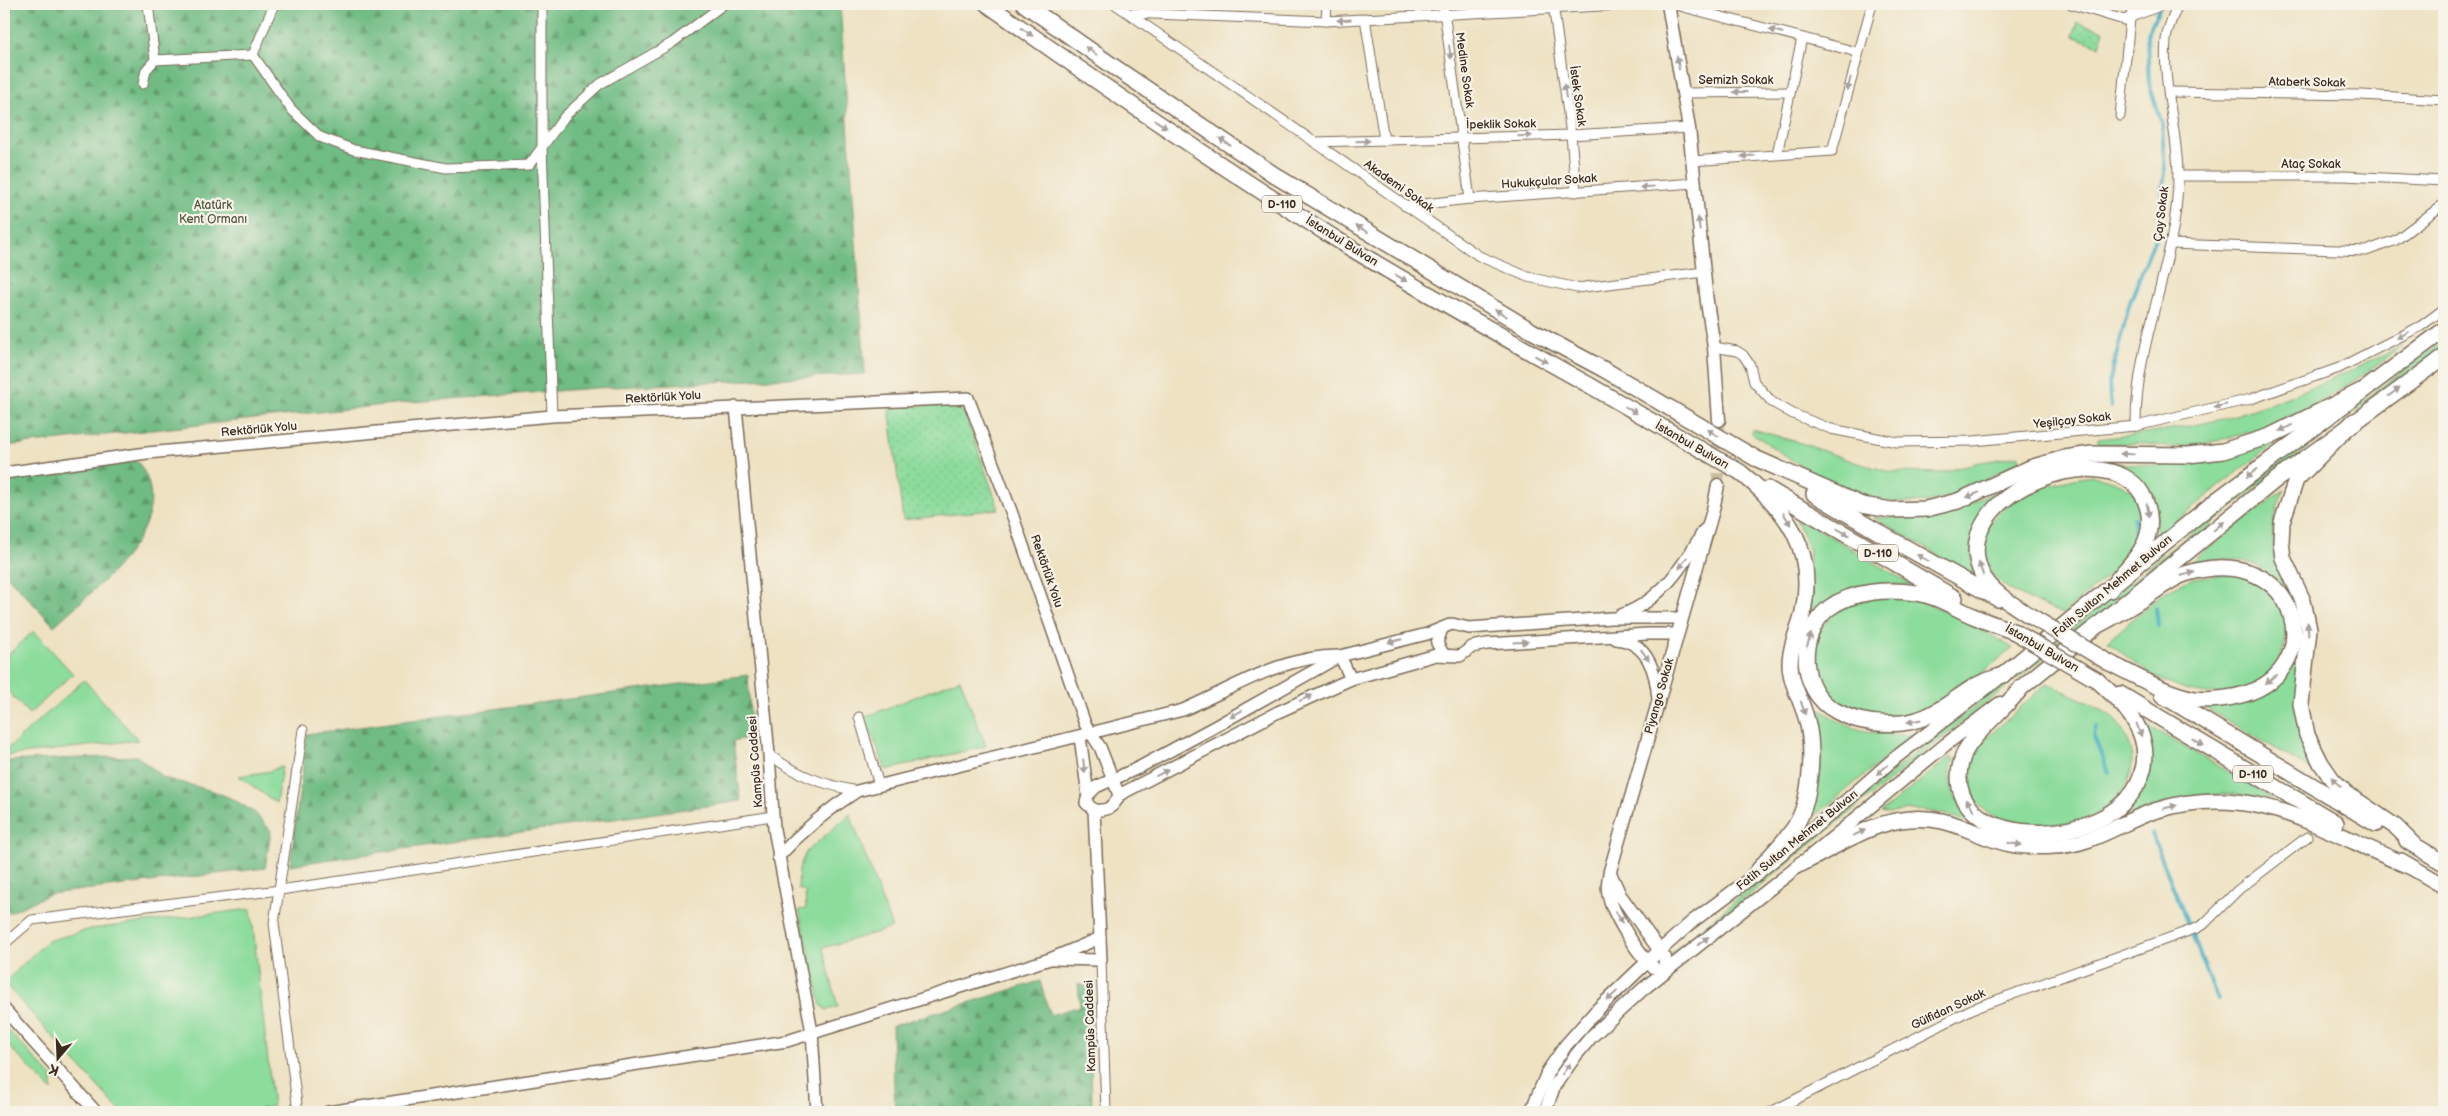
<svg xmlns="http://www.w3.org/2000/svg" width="2448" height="1116" font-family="'Balsamiq Sans',sans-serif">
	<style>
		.grass { fill: #8cdc9c; stroke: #64835d }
		.forest { fill: url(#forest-firs); stroke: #567351 }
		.park { fill: url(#park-dots); stroke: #64835d }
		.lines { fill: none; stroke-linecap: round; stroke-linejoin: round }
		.stream { stroke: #42acc1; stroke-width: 4 }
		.secondary-tunnel { stroke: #cabda2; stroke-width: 12; stroke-dasharray: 12 6; stroke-linecap: butt }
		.minor-casing { stroke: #7a6a58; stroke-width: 11 }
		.tertiary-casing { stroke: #7a6a58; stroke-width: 14 }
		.secondary-casing { stroke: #7a6a58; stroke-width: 15 }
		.primary-casing { stroke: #7a6a58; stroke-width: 18 }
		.trunk-casing { stroke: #7a6a58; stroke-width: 18 }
		.minor { stroke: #fff; stroke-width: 9 }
		.tertiary { stroke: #fff; stroke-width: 11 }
		.secondary { stroke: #fff; stroke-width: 12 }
		.primary { stroke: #fff; stroke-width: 15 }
		.trunk { stroke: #fff; stroke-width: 15 }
		.trunk-bridge-casing { stroke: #7a6a58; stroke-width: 18; stroke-linecap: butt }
		.trunk-bridge { stroke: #fff; stroke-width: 15 }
		.oneway { fill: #a79f9a }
		.labels { text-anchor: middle; stroke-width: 4.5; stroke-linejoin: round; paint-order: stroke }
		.shield { fill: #f7f3e8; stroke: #73665b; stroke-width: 1 }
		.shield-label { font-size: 11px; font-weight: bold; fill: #3b2a1e }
		.street-label { font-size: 12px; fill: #3b2a1e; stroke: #f7f3e8 }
		.park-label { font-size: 12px; fill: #4f563e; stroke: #f7f3e8 }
	</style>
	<defs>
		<pattern id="forest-firs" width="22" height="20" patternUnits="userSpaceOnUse" patternTransform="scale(1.25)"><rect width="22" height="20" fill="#71bc84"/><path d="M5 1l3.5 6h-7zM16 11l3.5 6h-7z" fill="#5e996b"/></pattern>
		<pattern id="park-dots" width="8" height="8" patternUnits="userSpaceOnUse" patternTransform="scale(1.25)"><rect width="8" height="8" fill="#8cdc9c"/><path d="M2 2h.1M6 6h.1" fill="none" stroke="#7abd86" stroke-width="1.8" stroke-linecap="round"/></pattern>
	</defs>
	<rect width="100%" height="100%" fill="#f7f3e8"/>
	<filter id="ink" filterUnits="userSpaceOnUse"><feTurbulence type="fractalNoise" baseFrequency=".02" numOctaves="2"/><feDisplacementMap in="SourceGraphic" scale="10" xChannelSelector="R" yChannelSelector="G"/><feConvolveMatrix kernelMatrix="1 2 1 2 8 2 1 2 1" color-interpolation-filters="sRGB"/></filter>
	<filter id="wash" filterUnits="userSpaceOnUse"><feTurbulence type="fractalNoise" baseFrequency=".0096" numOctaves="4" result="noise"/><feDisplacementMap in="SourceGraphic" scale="20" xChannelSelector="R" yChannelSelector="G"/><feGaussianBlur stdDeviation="1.12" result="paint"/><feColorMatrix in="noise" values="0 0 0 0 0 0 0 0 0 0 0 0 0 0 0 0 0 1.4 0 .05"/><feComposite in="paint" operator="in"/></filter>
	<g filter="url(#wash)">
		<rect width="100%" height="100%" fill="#eee2c3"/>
		<g class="grass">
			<polygon points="2444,340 2444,346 2267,478 2140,584 2001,691 1809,845 1675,957 1672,956 1671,953 1913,755 2264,475"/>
			<path d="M2402 346C2337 398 2258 441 2174 447 2165 447 2156 445 2147 444 2131 443 2114 444 2098 444V439C2140 434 2184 429 2225 418 2286 401 2345 373 2402 346Z"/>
			<path d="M1753 429 1804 444 1854 462 1891 472 1940 473 1975 463 2019 456 2020 460C2003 469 1985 481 1967 490 1886 527 1815 477 1751 432Z"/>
			<path d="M2278 440 2155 538C2161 489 2144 471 2096 462L2156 466 2203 462Z"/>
			<path d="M2093 476C2112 480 2139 486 2142 510 2142 517 2145 526 2142 533 2133 560 2085 594 2063 614 2046 607 2007 592 1996 578 1988 570 1986 562 1984 551 1984 546 1982 540 1983 536 1996 498 2057 480 2093 476Z"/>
			<path d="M2284 490C2268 527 2270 550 2284 588 2276 581 2268 572 2259 567 2239 556 2212 558 2191 562Z"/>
			<path d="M1997 491 2000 496C1970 519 1968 542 1975 577L1873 517C1918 520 1957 511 1997 491Z"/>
			<polygon points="1795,516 1800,518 1912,585 1872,584 1852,589 1810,624 1806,622 1809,551"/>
			<path d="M2235 574C2246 578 2264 582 2272 592 2281 603 2284 614 2285 627 2290 683 2231 703 2185 690 2156 681 2130 660 2108 641L2164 592 2192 578Z"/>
			<path d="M1892 597C1940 602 1973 625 2013 648 1983 671 1953 701 1916 713 1908 716 1898 715 1889 715 1877 716 1864 716 1852 712 1818 699 1801 654 1824 624 1839 603 1869 598 1892 597Z"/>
			<polygon points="34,631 73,674 29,714 4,687 4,658"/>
			<polygon points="2297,653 2300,654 2297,672 2325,778 2203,706 2267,690 2279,682"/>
			<polygon points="960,679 986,746 886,770 865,717"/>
			<polygon points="84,680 138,740 4,756 4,752"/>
			<path d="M2047 683C2067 693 2090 702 2108 714 2122 724 2132 743 2132 760 2132 791 2105 816 2075 822 2064 824 2052 824 2041 825 2033 825 2022 828 2014 827 2008 825 2000 819 1994 816 1964 799 1959 776 1977 747Z"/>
			<path d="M1805 696C1841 730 1865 734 1913 735L1816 815 1811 807C1819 758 1821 743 1805 696Z"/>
			<path d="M2143 723 2275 799 2235 794 2196 795 2122 818 2119 815C2153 793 2144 758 2143 723Z"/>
			<path d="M1950 757 1954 759C1941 788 1963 811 1984 828 1960 819 1938 810 1912 810 1902 810 1890 815 1881 812Z"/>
			<polygon points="279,767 282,767 276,803 239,776 271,771"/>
			<polygon points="850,814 892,928 823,948 838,1007 827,1010 821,1006 799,910 806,909 805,891 798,889 799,869 806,852"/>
			<polygon points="251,909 273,1106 248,1112 121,1112 4,983 47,941 91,929"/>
			<polygon points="4,1026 52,1077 52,1091 4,1041"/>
		</g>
		<g class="forest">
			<polygon points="4,4 840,4 865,374 595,388 412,402 4,446"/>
			<path d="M137 461C185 522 95 588 54 626L4 572V477Z"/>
			<polygon points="748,675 751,737 733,741 741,801 290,865 307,734"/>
			<polygon points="137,756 164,778 213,791 235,800 255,813 271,831 265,868 50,894 4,915 4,761"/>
			<polygon points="1040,981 1050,1015 1080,1006 1078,984 1089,987 1092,1104 1062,1112 895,1112 892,1026"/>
		</g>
		<g class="park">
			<polygon points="2078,22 2104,31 2099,46 2073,36"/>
			<polygon points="951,404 965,414 999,509 903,520 889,407"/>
		</g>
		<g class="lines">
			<g class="stream">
				<polyline points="2111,407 2109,384 2129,305 2157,233 2165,173 2162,125 2149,83 2147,36 2159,8"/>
				<polyline points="2134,518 2135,532"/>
				<polyline points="2156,607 2158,626"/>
				<polyline points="2096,726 2094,737 2109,773"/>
				<polyline points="2152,834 2218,1000"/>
			</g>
		</g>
	</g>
	<g filter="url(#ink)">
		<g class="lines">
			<polyline class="secondary-tunnel" points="1718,485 1719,420"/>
			<g class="minor-casing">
				<g id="minor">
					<polyline points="148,4 155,60"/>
					<polyline points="542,4 542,147 552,416"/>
					<polyline points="1115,4 1479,256 1528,277 1577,288 1704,272"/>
					<polyline points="1443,4 1470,199"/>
					<polyline points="1553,4 1571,135 1576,192"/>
					<polyline points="1672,4 1857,52"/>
					<polyline points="2071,4 2124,20 2165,4"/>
					<polyline points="1129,13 1326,21 1638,4"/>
					<polyline points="1365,18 1384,140"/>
					<polyline points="1326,21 1327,4"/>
					<polyline points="253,55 291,109 320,137 354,150 446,168 529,165 565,116 600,84 672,43 724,4"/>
					<polyline points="253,55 274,4"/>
					<polyline points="143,84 146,70 155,60 253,55"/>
					<polyline points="2169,92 2362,95 2444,100"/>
					<polyline points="1683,93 1789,92"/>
					<polyline points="2120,116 2130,19 2135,4"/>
					<polyline points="1314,142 1571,135 1689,128"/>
					<polyline points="1777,154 1802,38"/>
					<polyline points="1692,161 1832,151 1872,4"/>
					<polyline points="2178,176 2344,176 2444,181"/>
					<polyline points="1405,206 1470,199 1695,183"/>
					<polyline points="2171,244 2366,251 2396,240 2444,204"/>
					<polyline points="1714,347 1737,351 1743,355 1750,365 1754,382 1772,402 1793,414 1831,429 1897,442 1973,441 2136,426 2251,399 2339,368 2421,326 2444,309"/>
					<path d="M2136 426C2135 339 2178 262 2178 176 2178 130 2162 85 2166 40 2167 28 2174 15 2178 4"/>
					<polyline points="859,717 879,785"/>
					<path d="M769 755C800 776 821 784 857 791"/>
					<polyline points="4,944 32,920 280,890 773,816"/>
					<polyline points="1101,960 1106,1112"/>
					<polyline points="298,1112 274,923 303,730"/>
					<polyline points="1771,1112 1972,1009 2197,928 2205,923 2238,890 2307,837"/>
				</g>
			</g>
			<g class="tertiary-casing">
				<g id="tertiary">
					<polyline points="736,407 769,755 774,829 812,1032 817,1112"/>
					<polyline points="4,473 147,453 552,416 968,398 1011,511 1085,724 1100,747 1119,795"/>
					<path d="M1621 615C1661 601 1684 565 1704 530"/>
					<polyline points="1442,629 1437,643 1444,655"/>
					<path d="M1677 634H1648L1487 644 1472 647 1460 656 1436 655 1351 679 1278 712 1119 795C1114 808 1107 811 1094 810L1086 803 1088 795 1096 787 1138 768 1216 726 1340 656 1427 634 1452 624 1469 628 1611 618H1682"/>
					<path d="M1616 639C1648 642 1656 672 1658 699"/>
					<polyline points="1340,656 1351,679"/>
					<polyline points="1080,737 1088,795"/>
					<path d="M778 857C802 831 827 810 857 791L1183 710C1234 688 1281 656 1338 656"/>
					<polyline points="1053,959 1101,960 1094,810"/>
					<polyline points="4,1009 96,1112"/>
					<polyline points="328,1112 787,1041 1050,959 1100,938"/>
				</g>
			</g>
			<g class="secondary-casing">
				<g id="secondary">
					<polyline points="1668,4 1689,128 1707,302 1714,347 1719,420"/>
					<polyline points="1610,873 1620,895 1665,958 1664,972"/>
					<path d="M1653 967C1638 955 1609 909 1608 890 1607 884 1609 877 1610 871L1713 510 1718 485"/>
					<polyline points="1531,1112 1548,1071 1566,1045 1597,1010 1647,962 1693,921 1755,875 1832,813 1895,758 1997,680"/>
					<polyline points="1545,1112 1554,1086 1576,1055 1591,1037 1643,989 1801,864 1945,745 2000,703"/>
				</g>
			</g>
			<g class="primary-casing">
				<g id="primary">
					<polyline points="2003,675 2217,500 2444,330"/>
					<polyline points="2022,687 2273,482 2444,357"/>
				</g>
			</g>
			<g class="trunk-casing">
				<g id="trunk">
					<path d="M987 4C1104 87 1222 168 1344 244 1424 293 1507 339 1589 385"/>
					<polyline points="1024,4 1117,69 1279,178 1532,331 1605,370"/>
					<polyline points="2354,421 2296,480 2282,522 2281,542 2283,558 2303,601 2309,629 2301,704 2307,735 2321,763 2332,779 2347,794 2396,827 2414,845"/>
					<polyline points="1755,458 1862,505 1891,510 1926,509 1958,501 2030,468 2065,458 2092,454 2188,455 2223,451 2270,436 2361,391"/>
					<path d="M1740 472C1787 510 1816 549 1803 612 1799 629 1790 645 1790 663 1790 684 1804 704 1808 725 1814 753 1811 803 1794 828 1782 845 1767 858 1755 875"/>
					<polyline points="1768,489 1955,598"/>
					<polyline points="1814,494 1880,533 1998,599"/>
					<path d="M2027 614C2012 604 1991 592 1982 574 1943 493 2116 429 2145 500 2149 510 2151 523 2148 534 2143 556 2121 571 2110 590"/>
					<path d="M2100 624C2118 615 2135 604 2152 593 2163 586 2173 578 2185 574 2300 537 2336 677 2233 697 2221 699 2207 701 2195 699 2164 693 2136 676 2108 662"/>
					<path d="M2003 675C1992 679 1981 682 1972 688 1948 703 1931 720 1902 723 1879 725 1856 722 1836 711 1798 691 1797 633 1829 608 1853 590 1889 589 1917 593 1937 596 1955 608 1973 616 1987 622 2001 627 2015 632"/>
					<path d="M2022 687C2007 707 1970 736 1963 756 1930 851 2112 857 2141 776 2156 736 2125 705 2097 680"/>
					<polyline points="2120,694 2336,823"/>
					<polyline points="2162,695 2376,824"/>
					<polyline points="2407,841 2444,863"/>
					<polyline points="2401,861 2444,886"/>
					<path d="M1801 864C1845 842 1888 809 1942 821 1965 826 1986 839 2010 844 2025 847 2040 847 2055 846 2092 845 2121 822 2154 811 2256 779 2320 830 2409 866"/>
				</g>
			</g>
			<use href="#minor" class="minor"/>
			<use href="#tertiary" class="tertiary"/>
			<use href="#secondary" class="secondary"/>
			<use href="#primary" class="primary"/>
			<use href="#trunk" class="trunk"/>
			<g class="trunk-bridge-casing">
				<g id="trunk-bridge">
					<polyline points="1605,370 1755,458"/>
					<polyline points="1589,385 1740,472"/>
					<polyline points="2027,614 2108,662"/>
					<polyline points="2015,632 2097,680"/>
				</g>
			</g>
			<use href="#trunk-bridge" class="trunk-bridge"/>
		</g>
		<defs><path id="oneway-solid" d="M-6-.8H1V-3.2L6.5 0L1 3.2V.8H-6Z" transform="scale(1.25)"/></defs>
		<g class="oneway">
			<use href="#oneway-solid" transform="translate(1344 20) rotate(176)"/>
			<use href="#oneway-solid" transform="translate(1776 31) rotate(-165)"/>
			<use href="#oneway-solid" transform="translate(1027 32) rotate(35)"/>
			<use href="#oneway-solid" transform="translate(1091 51) rotate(-145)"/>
			<use href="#oneway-solid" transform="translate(1450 52) rotate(82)"/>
			<use href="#oneway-solid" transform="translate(1678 63) rotate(-99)"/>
			<use href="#oneway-solid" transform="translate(1849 84) rotate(104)"/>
			<use href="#oneway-solid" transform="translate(1565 91) rotate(-98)"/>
			<use href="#oneway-solid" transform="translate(1740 92) rotate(180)"/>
			<use href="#oneway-solid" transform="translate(1161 124) rotate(34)"/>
			<use href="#oneway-solid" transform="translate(1525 136) rotate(-1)"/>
			<use href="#oneway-solid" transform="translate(1363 141) rotate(-2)"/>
			<use href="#oneway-solid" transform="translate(1225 142) rotate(-146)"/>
			<use href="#oneway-solid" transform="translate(1748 156) rotate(176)"/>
			<use href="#oneway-solid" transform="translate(1647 187) rotate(176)"/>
			<use href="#oneway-solid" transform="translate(1699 224) rotate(-96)"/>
			<use href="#oneway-solid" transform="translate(1362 229) rotate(-150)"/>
			<use href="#oneway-solid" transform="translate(1401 278) rotate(31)"/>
			<use href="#oneway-solid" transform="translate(1501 313) rotate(-149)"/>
			<use href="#oneway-solid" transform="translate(2403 335) rotate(152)"/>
			<use href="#oneway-solid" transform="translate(1541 359) rotate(29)"/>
			<use href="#oneway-solid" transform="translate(2394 392) rotate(-36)"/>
			<use href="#oneway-solid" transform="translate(2220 406) rotate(166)"/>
			<use href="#oneway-solid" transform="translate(1631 410) rotate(30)"/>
			<use href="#oneway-solid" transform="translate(2286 428) rotate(154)"/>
			<use href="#oneway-solid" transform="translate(1713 433) rotate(-150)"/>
			<use href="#oneway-solid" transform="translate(2127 454) rotate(-179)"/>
			<use href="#oneway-solid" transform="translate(2252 473) rotate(143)"/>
			<use href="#oneway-solid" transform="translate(1973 495) rotate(158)"/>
			<use href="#oneway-solid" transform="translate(2148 510) rotate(79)"/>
			<use href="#oneway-solid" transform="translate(1787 519) rotate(58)"/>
			<use href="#oneway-solid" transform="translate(2219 526) rotate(-40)"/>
			<use href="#oneway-solid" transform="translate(1843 532) rotate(30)"/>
			<use href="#oneway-solid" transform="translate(1923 558) rotate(-150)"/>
			<use href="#oneway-solid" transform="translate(1683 563) rotate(125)"/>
			<use href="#oneway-solid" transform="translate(1981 569) rotate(-109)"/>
			<use href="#oneway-solid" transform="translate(2188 574) rotate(-16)"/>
			<use href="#oneway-solid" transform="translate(2308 629) rotate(-94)"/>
			<use href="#oneway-solid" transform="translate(1809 640) rotate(-73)"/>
			<use href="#oneway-solid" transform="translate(1395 641) rotate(167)"/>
			<use href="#oneway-solid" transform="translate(1521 642) rotate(-3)"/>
			<use href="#oneway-solid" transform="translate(1645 655) rotate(55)"/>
			<use href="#oneway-solid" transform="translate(2271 679) rotate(140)"/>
			<use href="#oneway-solid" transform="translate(1306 698) rotate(-24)"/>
			<use href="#oneway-solid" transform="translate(1803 708) rotate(72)"/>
			<use href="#oneway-solid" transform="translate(1236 714) rotate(149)"/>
			<use href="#oneway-solid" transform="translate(1914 721) rotate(169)"/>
			<use href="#oneway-solid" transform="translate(2139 730) rotate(69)"/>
			<use href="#oneway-solid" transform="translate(2198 742) rotate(30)"/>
			<use href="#oneway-solid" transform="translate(1084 766) rotate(83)"/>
			<use href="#oneway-solid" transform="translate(1882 770) rotate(139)"/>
			<use href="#oneway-solid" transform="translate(1162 773) rotate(-27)"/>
			<use href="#oneway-solid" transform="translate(2336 782) rotate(-134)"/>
			<use href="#oneway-solid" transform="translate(1970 805) rotate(-126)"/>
			<use href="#oneway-solid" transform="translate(2170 807) rotate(-14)"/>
			<use href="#oneway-solid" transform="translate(1859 833) rotate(-25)"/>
			<use href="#oneway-solid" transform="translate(2015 844) rotate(9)"/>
			<use href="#oneway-solid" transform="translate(1619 917) rotate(59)"/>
			<use href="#oneway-solid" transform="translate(1703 941) rotate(-38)"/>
			<use href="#oneway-solid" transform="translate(1612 996) rotate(137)"/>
			<use href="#oneway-solid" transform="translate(1566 1069) rotate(-54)"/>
		</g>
	</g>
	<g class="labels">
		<g class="shield">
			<rect x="1262" y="195.5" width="40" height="17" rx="4"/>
			<rect x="1858" y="544.5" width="40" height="17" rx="4"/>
			<rect x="2233" y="765.5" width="40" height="17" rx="4"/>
		</g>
		<g class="shield-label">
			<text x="1282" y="208">D-110</text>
			<text x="1878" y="557">D-110</text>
			<text x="2253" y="778">D-110</text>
		</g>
		<g class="street-label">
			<text transform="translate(1465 70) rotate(82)" y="4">Medine Sokak</text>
			<text x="1736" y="84">Semizh Sokak</text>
			<text transform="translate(2307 82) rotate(1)" y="4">Ataberk Sokak</text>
			<text transform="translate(1578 96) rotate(82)" y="4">İstek Sokak</text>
			<text transform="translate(1501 124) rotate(-1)" y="4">İpeklik Sokak</text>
			<text x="2311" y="168">Ataç Sokak</text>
			<text transform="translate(1549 181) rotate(-4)" y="4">Hukukçular Sokak</text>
			<text transform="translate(1399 186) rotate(35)" y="4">Akademi Sokak</text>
			<text transform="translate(2161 214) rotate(-83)" y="4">Çay Sokak</text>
			<text transform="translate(1342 241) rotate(32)" y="4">İstanbul Bulvarı</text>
			<text transform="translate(663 397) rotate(-3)" y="4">Rektörlük Yolu</text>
			<text transform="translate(2072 420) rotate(-6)" y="4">Yeşilçay Sokak</text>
			<text transform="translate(259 429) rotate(-5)" y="4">Rektörlük Yolu</text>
			<text transform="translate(1692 445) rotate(30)" y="4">İstanbul Bulvarı</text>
			<text transform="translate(1047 571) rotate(71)" y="4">Rektörlük Yolu</text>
			<text transform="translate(2112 586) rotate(-40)" y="4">Fatih Sultan Mehmet Bulvarı</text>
			<text transform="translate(2042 648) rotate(30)" y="4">İstanbul Bulvarı</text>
			<text transform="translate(1659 696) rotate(-74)" y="4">Piyango Sokak</text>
			<text transform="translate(755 762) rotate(-94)" y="4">Kampüs Caddesi</text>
			<text transform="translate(1797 840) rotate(-39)" y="4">Fatih Sultan Mehmet Bulvarı</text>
			<text transform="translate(1948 1009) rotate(-25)" y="4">Gülfidan Sokak</text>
			<text transform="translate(1090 1026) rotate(-92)" y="4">Kampüs Caddesi</text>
		</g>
		<g class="park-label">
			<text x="213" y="209">Atatürk<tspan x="213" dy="14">Kent Ormanı</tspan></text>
		</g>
	</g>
	<rect width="2448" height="1116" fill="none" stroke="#f7f3e8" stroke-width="20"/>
	<g transform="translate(58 1058) rotate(199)" stroke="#f7f3e8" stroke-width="4" paint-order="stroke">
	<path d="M0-4L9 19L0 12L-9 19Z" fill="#3b2a1e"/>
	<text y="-8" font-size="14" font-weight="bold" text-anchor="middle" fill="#3b2a1e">K</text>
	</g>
</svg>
